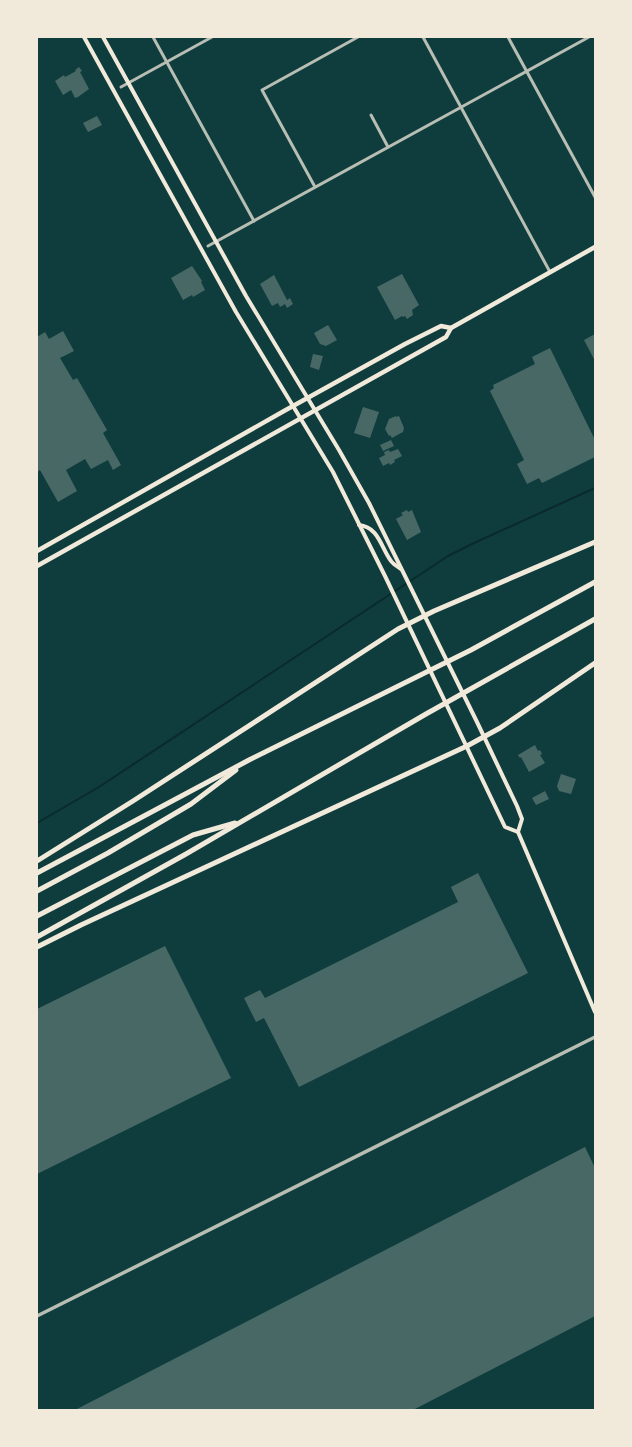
<svg xmlns="http://www.w3.org/2000/svg" width="632" height="1447" font-family="'DejaVu Sans',sans-serif">
	<style>
		.lines { fill: none; stroke-linecap: round; stroke-linejoin: round }
		.stream { stroke: #0a2a2b; stroke-width: 2 }
		.building { fill: #486865 }
		.minor { stroke: #b8beb3; stroke-width: 3 }
		.tertiary { stroke: #b8beb3; stroke-width: 3.5 }
		.secondary { stroke: #f1e9da; stroke-width: 4 }
		.primary { stroke: #f1e9da; stroke-width: 4.5 }
		.motorway { stroke: #f1e9da; stroke-width: 5 }
	</style>
	<rect width="100%" height="100%" fill="#0f3d3e"/>
	<g class="lines">
		<polyline class="stream" points="37,823 99,787 448,556 474,543 595,488"/>
	</g>
	<g class="building">
		<polygon points="79,67 82,71 80,72 89,89 78,97 75,98 71,90 63,95 55,81 64,75 65,77 76,71 75,70"/>
		<polygon points="97,116 102,125 88,132 83,123"/>
		<polygon points="192,266 202,281 201,282 205,290 193,297 192,295 183,300 171,278"/>
		<polygon points="402,274 419,305 412,310 413,315 407,319 405,316 403,317 402,316 395,320 377,287"/>
		<polygon points="274,275 287,300 290,298 293,304 287,308 285,304 280,307 278,303 272,306 260,284"/>
		<polygon points="328,325 337,340 326,346 320,344 314,333"/>
		<polygon points="63,331 74,351 60,358 73,380 77,378 107,430 103,433 121,465 113,470 108,460 91,469 85,459 66,470 77,491 58,502 40,470 37,472 37,337 45,332 49,339"/>
		<polygon points="595,334 595,361 584,340"/>
		<polygon points="550,348 595,440 595,457 542,483 539,478 527,484 517,464 524,460 490,391 494,388 493,385 535,364 532,357"/>
		<polygon points="313,354 323,356 319,370 310,367"/>
		<polygon points="363,407 379,412 370,438 354,433"/>
		<polygon points="396,416 396,417 399,416 404,428 403,432 392,438 390,435 389,436 385,429 389,419"/>
		<polygon points="391,440 394,446 383,451 380,445"/>
		<polygon points="398,449 402,456 394,460 395,462 390,465 389,463 383,466 379,458 385,455 384,452 389,450 390,452"/>
		<polygon points="407,510 408,512 412,510 421,532 407,540 396,519 403,515 401,513"/>
		<polygon points="535,745 538,751 540,750 542,754 540,755 545,763 529,772 521,757 520,758 518,755"/>
		<polygon points="561,774 576,779 571,794 559,791 557,786"/>
		<polygon points="545,791 549,799 536,805 532,798"/>
		<polygon points="478,873 528,973 299,1087 264,1018 256,1022 244,998 260,990 265,998 458,902 451,887"/>
		<polygon points="165,946 231,1078 37,1174 37,1009"/>
		<polygon points="585,1147 595,1168 595,1316 413,1410 75,1410"/>
	</g>
	<g class="lines">
		<g class="minor">
			<polyline points="153,37 254,221"/>
			<polyline points="423,37 550,272"/>
			<polyline points="508,37 595,197"/>
			<polyline points="121,87 212,37"/>
			<polyline points="371,115 388,147"/>
			<polyline points="315,187 262,90 358,37"/>
			<polyline points="208,246 589,37"/>
		</g>
		<polyline class="tertiary" points="37,1316 595,1037"/>
		<g class="secondary">
			<polyline points="84,37 236,312 333,472 385,576 505,827 518,832"/>
			<polyline points="103,37 246,296 339,450 369,503 477,722 517,806 522,819 518,832 595,1012"/>
			<path d="M359 525C379 527 381 548 391 561 393 564 398 567 401 569"/>
		</g>
		<g class="primary">
			<polyline points="37,551 284,411 405,344 441,326 451,328"/>
			<polyline points="37,566 446,337 451,328 595,247"/>
		</g>
		<g class="motorway">
			<polyline points="37,861 133,801 398,629 434,611 595,542"/>
			<polyline points="37,873 249,760 471,650 595,582"/>
			<polyline points="37,891 108,853 191,804 236,770"/>
			<polyline points="37,916 193,835 235,823"/>
			<polyline points="37,937 186,854 426,714 595,619"/>
			<polyline points="37,947 81,925 467,746 500,728 595,663"/>
		</g>
	</g>
	<rect width="632" height="1447" fill="none" stroke="#f1e9da" stroke-width="76"/>
</svg>
